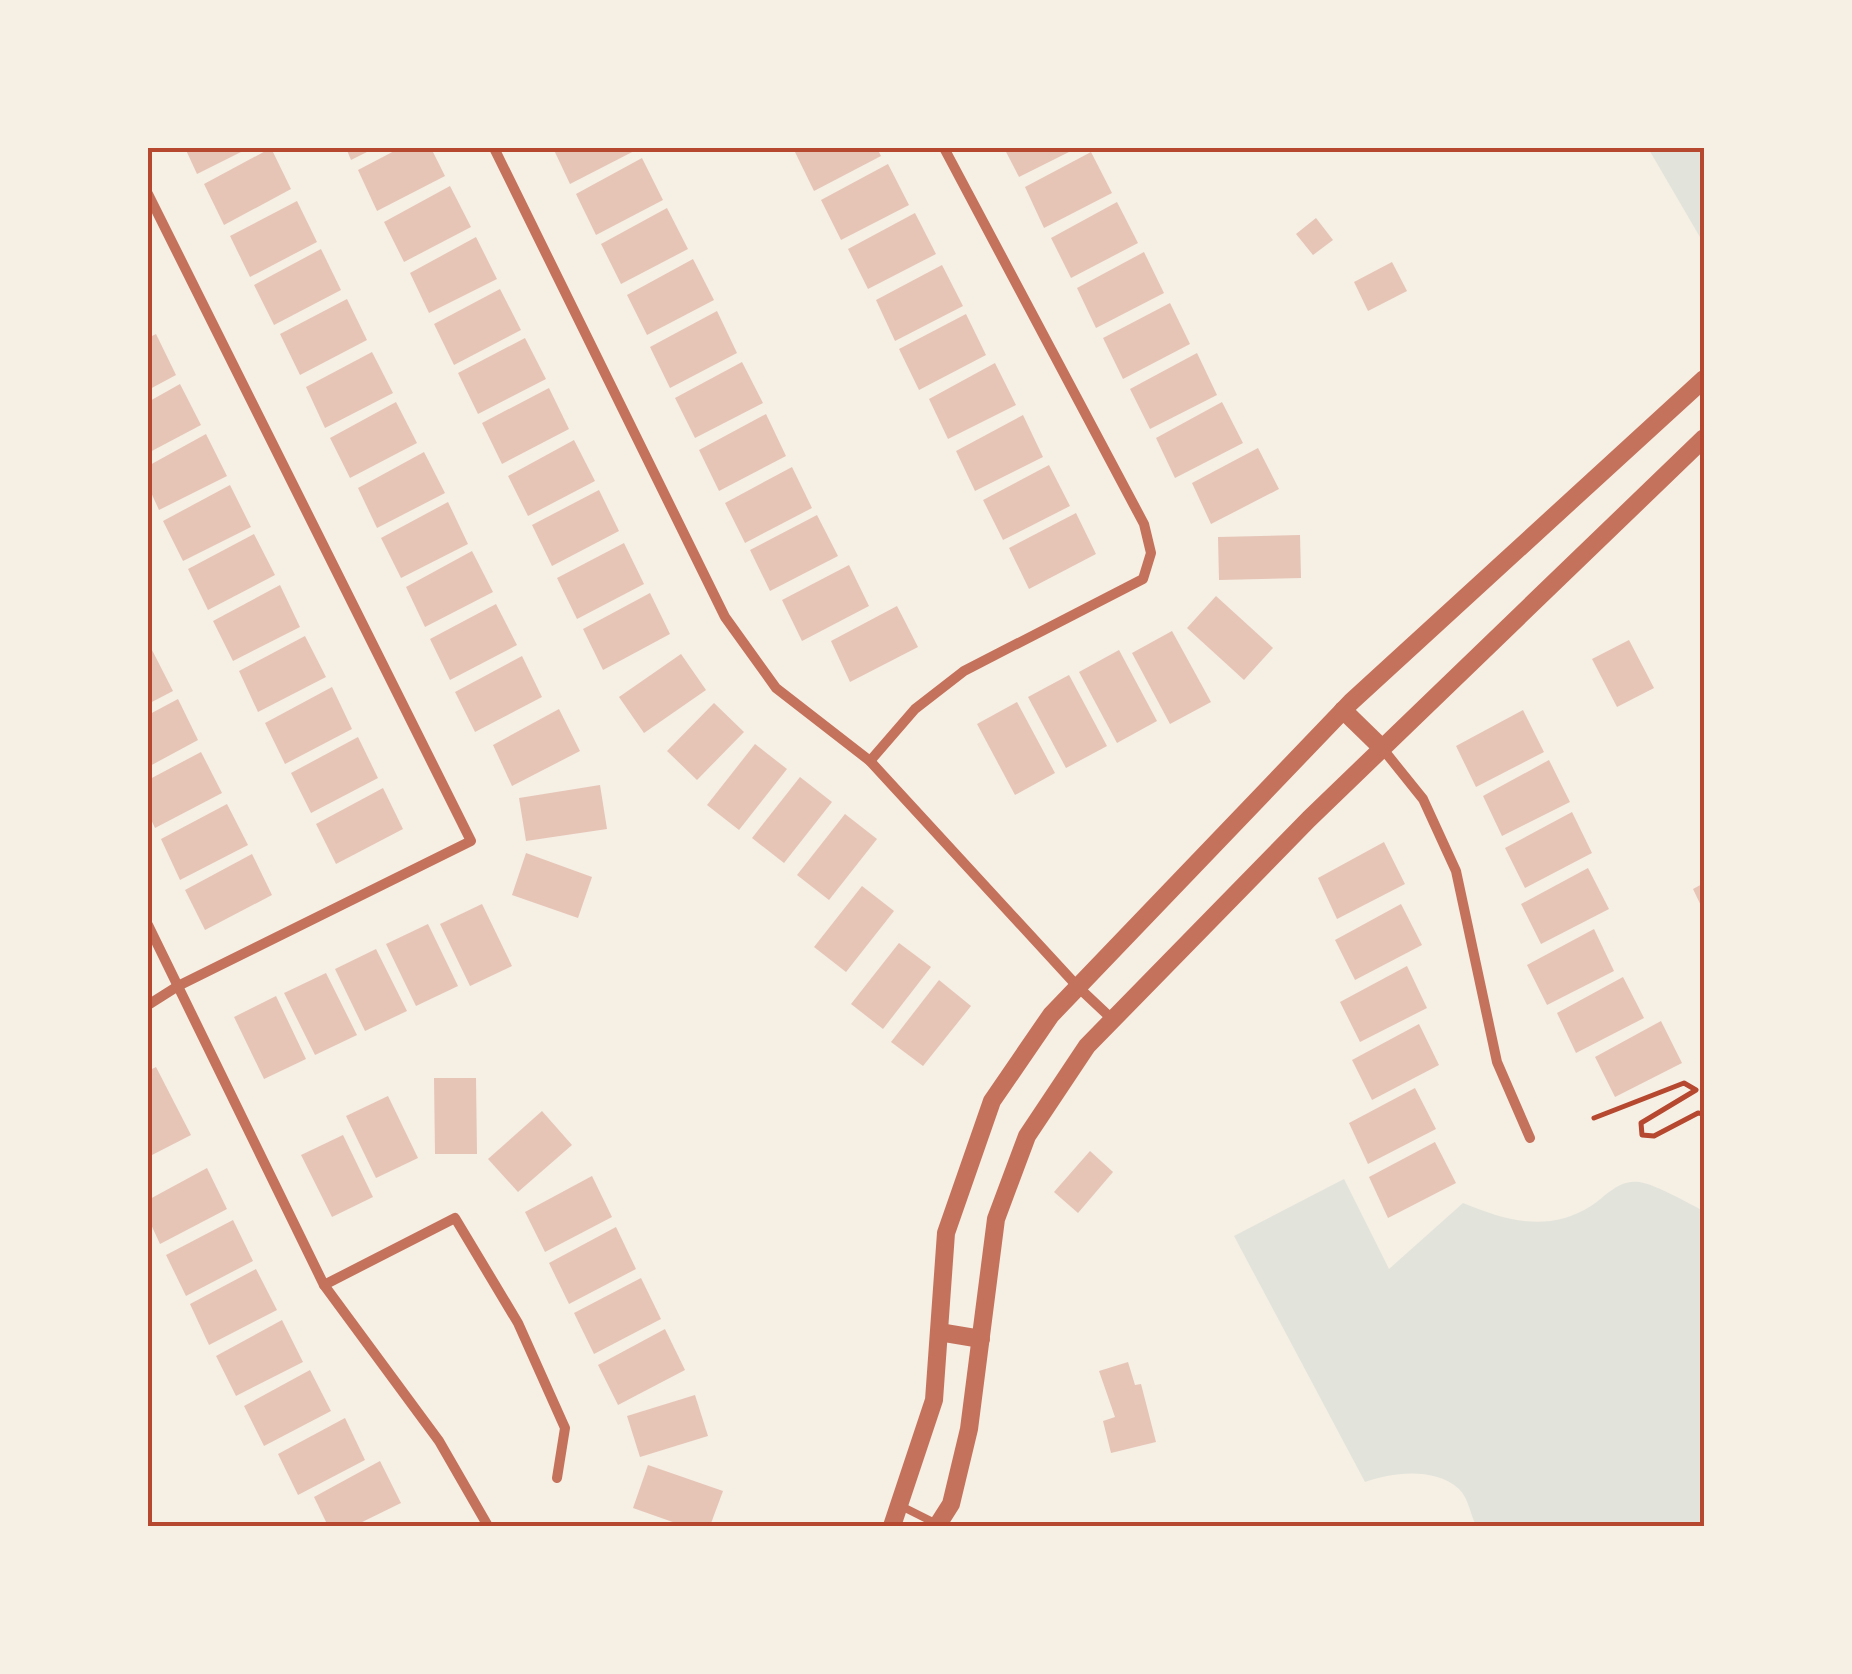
<svg xmlns="http://www.w3.org/2000/svg" width="1852" height="1674" font-family="Cabin,sans-serif">
	<style>
		.green { fill: #e2e4dc }
		.building { fill: #e6c5b7 }
		.lines { fill: none; stroke-linecap: round; stroke-linejoin: round }
		.path { stroke: #b5482f; stroke-width: 5 }
		.service { stroke: #c5725c; stroke-width: 8 }
		.minor { stroke: #c5725c; stroke-width: 10 }
		.tertiary { stroke: #c5725c; stroke-width: 18 }
		.neatline { fill: none; stroke: #b5482f; stroke-width: 4 }
	</style>
	<rect width="100%" height="100%" fill="#f6efe4"/>
	<g class="green">
		<polygon points="1648,148 1704,148 1704,244"/>
		<path d="M1344 1179 1389 1269 1463 1203C1507 1221 1548 1233 1591 1206 1606 1196 1619 1179 1639 1182 1658 1185 1687 1203 1704 1211V1526H1476C1471 1516 1468 1497 1459 1489 1435 1467 1392 1472 1365 1482L1234 1236Z"/>
	</g>
	<g class="building">
		<polygon points="185,148 249,148 197,174"/>
		<polygon points="271,148 291,189 224,225 204,184"/>
		<polygon points="346,148 375,148 351,160"/>
		<polygon points="400,148 431,148 445,176 377,211 358,170"/>
		<polygon points="553,148 640,148 570,184"/>
		<polygon points="799,148 877,148 881,156 814,191 794,150"/>
		<polygon points="1004,148 1077,148 1019,177"/>
		<polygon points="1091,152 1112,193 1044,228 1025,187"/>
		<polygon points="642,158 663,200 596,235 576,194"/>
		<polygon points="888,164 909,205 841,240 821,200"/>
		<polygon points="450,186 471,227 404,262 384,222"/>
		<polygon points="297,201 317,242 250,277 230,236"/>
		<polygon points="1117,202 1138,243 1071,278 1051,238"/>
		<polygon points="667,208 688,249 621,284 601,244"/>
		<polygon points="915,213 936,254 868,289 848,249"/>
		<polygon points="1316,218 1333,240 1313,255 1296,234"/>
		<polygon points="476,237 497,279 429,313 410,273"/>
		<polygon points="321,249 341,290 274,325 254,285"/>
		<polygon points="1144,252 1164,293 1096,328 1077,288"/>
		<polygon points="693,259 714,300 647,335 627,295"/>
		<polygon points="1392,262 1407,291 1368,311 1354,282"/>
		<polygon points="942,265 963,306 895,341 876,300"/>
		<polygon points="500,289 521,330 454,365 434,324"/>
		<polygon points="347,299 367,340 300,375 280,334"/>
		<polygon points="1170,303 1190,344 1123,379 1103,338"/>
		<polygon points="717,311 737,353 670,388 650,347"/>
		<polygon points="966,314 986,355 919,390 899,349"/>
		<polygon points="156,334 176,375 148,390 148,338"/>
		<polygon points="525,338 546,379 478,414 458,373"/>
		<polygon points="372,352 393,393 325,428 306,387"/>
		<polygon points="1197,353 1217,395 1150,429 1130,389"/>
		<polygon points="742,362 763,403 695,438 675,398"/>
		<polygon points="995,363 1016,405 948,439 929,399"/>
		<polygon points="180,384 201,425 148,453 148,402"/>
		<polygon points="549,388 569,429 502,464 482,423"/>
		<polygon points="396,402 417,443 350,478 330,438"/>
		<polygon points="1222,402 1243,443 1175,478 1156,438"/>
		<polygon points="766,414 786,456 719,491 699,450"/>
		<polygon points="1023,415 1043,457 975,491 956,451"/>
		<polygon points="206,434 227,476 159,510 148,486 148,466"/>
		<polygon points="574,440 595,481 528,516 508,476"/>
		<polygon points="1258,448 1279,489 1211,524 1192,483"/>
		<polygon points="424,452 445,493 377,528 358,488"/>
		<polygon points="1049,465 1070,506 1003,540 983,500"/>
		<polygon points="792,467 812,508 745,543 725,503"/>
		<polygon points="230,485 251,527 183,561 163,521"/>
		<polygon points="599,490 619,531 552,566 532,525"/>
		<polygon points="448,502 468,544 401,578 381,538"/>
		<polygon points="1076,513 1096,554 1029,589 1009,548"/>
		<polygon points="817,515 838,556 770,591 750,550"/>
		<polygon points="254,534 275,575 208,610 188,569"/>
		<polygon points="1300,535 1301,578 1219,580 1218,537"/>
		<polygon points="624,543 644,584 577,619 557,578"/>
		<polygon points="472,551 493,592 425,627 406,587"/>
		<polygon points="849,565 869,606 802,641 782,600"/>
		<polygon points="280,585 300,627 233,661 213,621"/>
		<polygon points="650,593 670,634 603,670 583,629"/>
		<polygon points="1216,596 1273,648 1244,680 1187,628"/>
		<polygon points="496,604 517,645 450,680 430,639"/>
		<polygon points="897,606 918,647 850,682 831,641"/>
		<polygon points="1172,631 1211,702 1170,724 1132,653"/>
		<polygon points="305,636 326,677 258,712 239,671"/>
		<polygon points="1629,640 1654,688 1617,707 1592,659"/>
		<polygon points="152,650 173,691 148,704 148,652"/>
		<polygon points="1119,650 1157,721 1117,743 1079,672"/>
		<polygon points="681,654 706,690 644,733 619,697"/>
		<polygon points="522,656 542,697 475,732 455,692"/>
		<polygon points="1069,675 1107,746 1066,768 1028,697"/>
		<polygon points="332,687 352,729 285,764 265,723"/>
		<polygon points="178,699 198,740 148,767 148,715"/>
		<polygon points="1017,702 1055,773 1015,795 977,724"/>
		<polygon points="714,703 744,732 697,780 667,751"/>
		<polygon points="559,709 580,751 512,786 493,745"/>
		<polygon points="1523,710 1544,752 1476,787 1456,746"/>
		<polygon points="358,737 378,778 311,813 291,773"/>
		<polygon points="755,744 787,769 739,830 707,805"/>
		<polygon points="201,752 222,793 155,828 148,813 148,780"/>
		<polygon points="1549,760 1570,802 1502,836 1483,796"/>
		<polygon points="800,777 832,802 784,863 752,838"/>
		<polygon points="600,785 607,829 526,841 519,798"/>
		<polygon points="383,788 403,829 336,864 316,824"/>
		<polygon points="227,804 248,845 180,880 161,839"/>
		<polygon points="1572,812 1592,853 1525,888 1505,848"/>
		<polygon points="845,814 877,839 829,900 797,875"/>
		<polygon points="1384,842 1405,884 1337,919 1318,878"/>
		<polygon points="526,853 592,877 578,918 512,895"/>
		<polygon points="252,854 272,895 205,930 185,890"/>
		<polygon points="1588,868 1609,909 1541,944 1521,904"/>
		<polygon points="1704,883 1704,912 1693,889"/>
		<polygon points="862,886 894,911 846,972 814,947"/>
		<polygon points="482,904 512,966 470,986 440,924"/>
		<polygon points="1401,904 1422,945 1355,980 1335,940"/>
		<polygon points="428,924 458,986 416,1006 386,944"/>
		<polygon points="1594,929 1614,971 1547,1005 1527,965"/>
		<polygon points="899,943 931,967 883,1029 851,1004"/>
		<polygon points="376,949 407,1011 365,1031 335,969"/>
		<polygon points="1407,966 1427,1008 1360,1042 1340,1002"/>
		<polygon points="326,973 357,1035 315,1055 284,993"/>
		<polygon points="1623,977 1644,1018 1576,1053 1557,1013"/>
		<polygon points="939,980 971,1006 923,1066 891,1042"/>
		<polygon points="276,996 306,1059 264,1079 234,1017"/>
		<polygon points="1661,1021 1682,1063 1615,1097 1595,1057"/>
		<polygon points="1419,1024 1439,1065 1372,1100 1352,1060"/>
		<polygon points="156,1067 191,1135 152,1155 148,1146 148,1071"/>
		<polygon points="434,1078 476,1078 477,1154 435,1154"/>
		<polygon points="1415,1088 1436,1129 1368,1164 1349,1123"/>
		<polygon points="388,1096 418,1158 376,1178 346,1116"/>
		<polygon points="542,1111 572,1145 518,1192 488,1159"/>
		<polygon points="343,1135 373,1197 332,1217 301,1155"/>
		<polygon points="1435,1142 1456,1183 1388,1218 1369,1177"/>
		<polygon points="1090,1151 1113,1172 1078,1213 1054,1192"/>
		<polygon points="207,1168 227,1209 160,1244 148,1218 148,1200"/>
		<polygon points="592,1176 612,1217 545,1252 525,1212"/>
		<polygon points="233,1220 253,1261 186,1296 166,1255"/>
		<polygon points="616,1227 636,1269 569,1304 549,1263"/>
		<polygon points="256,1269 277,1310 209,1345 190,1304"/>
		<polygon points="641,1278 661,1319 594,1354 574,1313"/>
		<polygon points="282,1320 303,1362 236,1396 216,1356"/>
		<polygon points="665,1329 685,1370 618,1405 598,1365"/>
		<polygon points="1128,1362 1135,1385 1141,1384 1156,1442 1111,1453 1103,1421 1115,1417 1099,1371"/>
		<polygon points="310,1370 331,1411 264,1446 244,1406"/>
		<polygon points="695,1395 708,1436 640,1457 627,1416"/>
		<polygon points="345,1418 365,1460 298,1495 278,1454"/>
		<polygon points="380,1461 401,1503 354,1526 328,1526 314,1497"/>
		<polygon points="648,1465 723,1491 710,1526 684,1526 633,1508"/>
	</g>
	<g class="lines">
		<polyline class="path" points="1594,1118 1684,1083 1696,1090 1641,1123 1642,1135 1654,1136 1698,1113 1704,1114"/>
		<polyline class="service" points="899,1505 939,1525"/>
		<g class="minor">
			<polyline points="494,148 725,617 776,688 870,761 1078,987 1113,1020"/>
			<polyline points="148,194 471,841 178,986 148,1005"/>
			<polyline points="1382,748 1423,799 1456,871 1497,1062 1530,1138"/>
			<polyline points="870,761 915,709 964,671 1143,579 1151,553 1144,524 944,148"/>
			<polyline points="148,925 324,1285 439,1441 488,1526"/>
			<polyline points="324,1285 455,1218 518,1323 565,1428 557,1478"/>
		</g>
		<g class="tertiary">
			<polyline points="1343,710 1382,748"/>
			<polyline points="939,1332 981,1339"/>
			<polyline points="892,1526 934,1400 946,1233 992,1101 1051,1015 1351,702 1704,379"/>
			<polyline points="937,1526 951,1504 969,1429 996,1219 1027,1136 1087,1046 1309,819 1704,438"/>
		</g>
	</g>
	<rect width="1852" height="1674" fill="none" stroke="#f6efe4" stroke-width="300"/>
	<rect x="150" y="150" width="1552" height="1374" class="neatline"/>
</svg>
